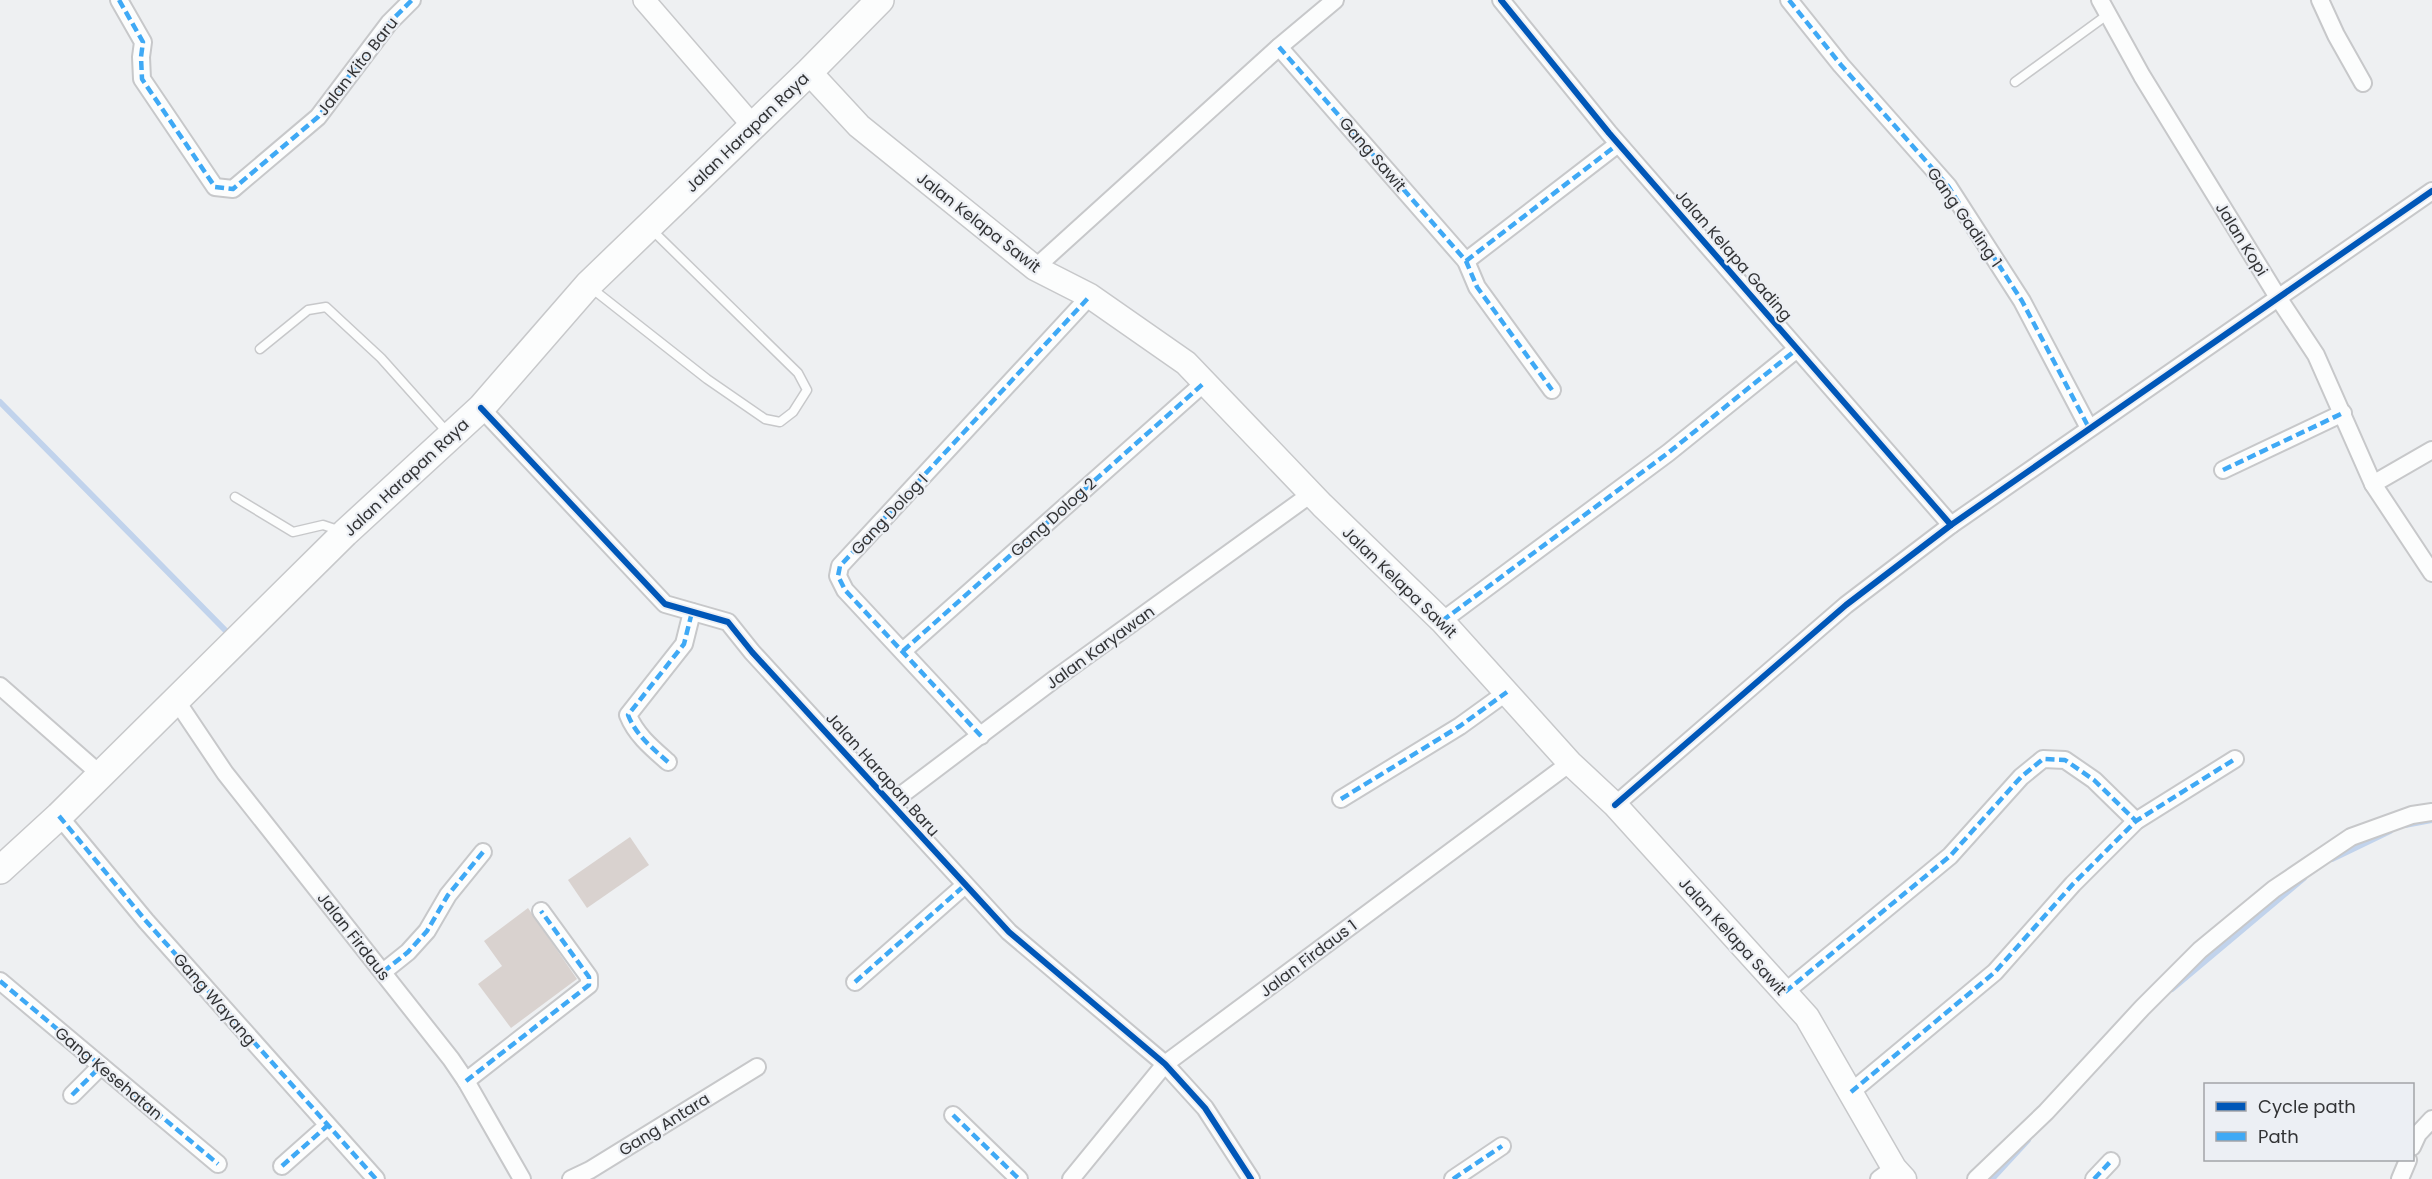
<svg xmlns="http://www.w3.org/2000/svg" width="2432" height="1179" font-family="Poppins,sans-serif">
	<style>
		.lines { fill: none; stroke-linecap: round; stroke-linejoin: round }
		.stream { stroke: #c1d3ec; stroke-width: 6 }
		.building { fill: #d9d2cf }
		.service-casing { stroke: #c7c8ca; stroke-width: 11 }
		.minor-casing { stroke: #c7c8ca; stroke-width: 20 }
		.tertiary-casing { stroke: #c7c8ca; stroke-width: 24 }
		.secondary-casing { stroke: #c7c8ca; stroke-width: 27 }
		.primary-casing { stroke: #c7c8ca; stroke-width: 30 }
		.service { stroke: #fcfdfd; stroke-width: 8 }
		.minor { stroke: #fcfdfd; stroke-width: 16 }
		.tertiary { stroke: #fcfdfd; stroke-width: 21 }
		.secondary { stroke: #fcfdfd; stroke-width: 24 }
		.primary { stroke: #fcfdfd; stroke-width: 27 }
		.quiet { stroke: #3fa9f5; stroke-width: 4.5; stroke-dasharray: 9 4.5; stroke-linecap: butt }
		.cycleway-casing { stroke: #eceff4; stroke-width: 10 }
		.cycleway { stroke: #0057b8; stroke-width: 6 }
		.labels { text-anchor: middle; stroke-width: 4.5; stroke-linejoin: round; paint-order: stroke }
		.street-label { font-size: 16px; fill: #323335; stroke: #eceff4 }
	</style>
	<rect width="100%" height="100%" fill="#eef0f2"/>
	<g class="lines">
		<g class="stream">
			<polyline points="0,402 226,631"/>
			<polyline points="2405,825 2432,820"/>
			<polyline points="2332,859 2390,831"/>
			<polyline points="2172,989 2304,878"/>
			<polyline points="1992,1179 2028,1140"/>
		</g>
	</g>
	<g class="building">
		<polygon points="630,837 649,865 587,908 568,880"/>
		<polygon points="528,908 577,979 511,1028 478,984 502,966 484,941"/>
	</g>
	<g class="lines">
		<g class="service-casing">
			<g id="service">
				<polyline points="2015,82 2107,15"/>
				<polyline points="590,287 707,379 765,419 780,422 793,412 807,390 798,373 652,230"/>
				<polyline points="260,349 308,310 326,307 381,358 448,433"/>
				<polyline points="235,497 293,532 323,525 341,531"/>
			</g>
		</g>
		<g class="minor-casing">
			<g id="minor">
				<polyline points="119,0 143,42 141,57 142,79 215,187 233,189 318,117 389,23 412,0"/>
				<polyline points="1501,0 1609,133 1951,525"/>
				<polyline points="1789,0 1841,65 1948,186 2022,301 2089,428"/>
				<polyline points="2100,0 2142,76 2279,299 2316,355 2373,484 2432,573"/>
				<polyline points="2320,0 2336,35 2363,83"/>
				<polyline points="1279,47 1466,261 1477,287 1552,390"/>
				<polyline points="1466,261 1618,144"/>
				<polyline points="1035,268 1279,47 1335,0"/>
				<polyline points="481,408 665,604 728,622 752,652 1009,932 1165,1064 1205,1108 1251,1179"/>
				<polyline points="2223,470 2343,413"/>
				<polyline points="2373,484 2432,450"/>
				<polyline points="1442,621 1668,453 1797,349"/>
				<polyline points="903,651 1204,383"/>
				<polyline points="0,686 100,774"/>
				<polyline points="176,700 225,773 451,1059 466,1081 522,1179"/>
				<polyline points="981,736 845,590 838,576 840,566 1090,296"/>
				<path d="M668 762C652 748 636 735 628 715L684 644 692 612"/>
				<polyline points="1341,799 1460,726 1507,692"/>
				<polyline points="892,802 1056,678 1311,494"/>
				<polyline points="1615,805 1846,605 1951,525 2432,191"/>
				<polyline points="59,816 146,921 376,1179"/>
				<polyline points="383,972 408,952 427,931 448,895 483,852"/>
				<polyline points="0,981 218,1164"/>
				<polyline points="855,982 965,885"/>
				<polyline points="1785,992 1950,856 2021,777 2043,759 2065,760 2094,780 2136,821"/>
				<polyline points="466,1081 589,985 589,977 541,911"/>
				<polyline points="1851,1092 1995,972 2073,884 2136,821 2235,759"/>
				<polyline points="72,1095 101,1066"/>
				<polyline points="953,1115 1019,1179"/>
				<polyline points="2412,1147 2418,1134 2432,1119"/>
				<polyline points="282,1166 327,1126"/>
				<polyline points="571,1179 590,1170 757,1067"/>
				<polyline points="1071,1179 1165,1064 1570,763"/>
				<polyline points="1453,1179 1502,1146"/>
				<polyline points="1879,1179 1894,1168"/>
				<polyline points="1976,1179 2046,1112 2142,1008 2200,950 2274,889 2351,837 2412,815 2432,812"/>
				<polyline points="2094,1179 2111,1161"/>
				<polyline points="2400,1179 2408,1160"/>
			</g>
		</g>
		<g class="tertiary-casing">
			<polyline id="tertiary" points="644,0 753,126"/>
		</g>
		<g class="secondary-casing">
			<polyline id="secondary" points="809,72 859,126 1035,268 1090,296 1186,363 1322,505 1442,621 1570,763 1615,805 1807,1017 1894,1168 1904,1179"/>
		</g>
		<g class="primary-casing">
			<polyline id="primary" points="0,870 59,816 345,533 481,408 588,285 809,72 880,0"/>
		</g>
		<use href="#service" class="service"/>
		<use href="#minor" class="minor"/>
		<use href="#tertiary" class="tertiary"/>
		<use href="#secondary" class="secondary"/>
		<use href="#primary" class="primary"/>
		<g class="quiet">
			<polyline points="119,0 143,42 141,57 142,79 215,187 233,189 318,117 389,23 412,0"/>
			<polyline points="1789,0 1841,65 1948,186 2022,301 2089,428"/>
			<polyline points="1279,47 1466,261 1477,287 1552,390"/>
			<polyline points="1466,261 1618,144"/>
			<polyline points="2223,470 2343,413"/>
			<polyline points="1442,621 1668,453 1797,349"/>
			<polyline points="903,651 1204,383"/>
			<polyline points="981,736 845,590 838,576 840,566 1090,296"/>
			<path d="M668 762C652 748 636 735 628 715L684 644 692 612"/>
			<polyline points="1341,799 1460,726 1507,692"/>
			<polyline points="59,816 146,921 376,1179"/>
			<polyline points="383,972 408,952 427,931 448,895 483,852"/>
			<polyline points="0,981 218,1164"/>
			<polyline points="855,982 965,885"/>
			<polyline points="1785,992 1950,856 2021,777 2043,759 2065,760 2094,780 2136,821"/>
			<polyline points="466,1081 589,985 589,977 541,911"/>
			<polyline points="1851,1092 1995,972 2073,884 2136,821 2235,759"/>
			<polyline points="72,1095 101,1066"/>
			<polyline points="953,1115 1019,1179"/>
			<polyline points="282,1166 327,1126"/>
			<polyline points="1453,1179 1502,1146"/>
			<polyline points="2094,1179 2111,1161"/>
		</g>
		<g class="cycleway-casing">
			<g id="cycleway">
				<polyline points="1501,0 1609,133 1951,525"/>
				<polyline points="481,408 665,604 728,622 752,652 1009,932 1165,1064 1205,1108 1251,1179"/>
				<polyline points="1615,805 1846,605 1951,525 2432,191"/>
			</g>
		</g>
		<use href="#cycleway" class="cycleway"/>
	</g>
	<g class="labels">
		<g class="street-label">
			<text transform="translate(357 66) rotate(-52)" y="6">Jalan Kito Baru</text>
			<text transform="translate(747 132) rotate(-44)" y="6">Jalan Harapan Raya</text>
			<text transform="translate(1373 154) rotate(49)" y="6">Gang Sawit</text>
			<text transform="translate(1965 217) rotate(55)" y="6">Gang Gading 1</text>
			<text transform="translate(979 222) rotate(38)" y="6">Jalan Kelapa Sawit</text>
			<text transform="translate(2242 239) rotate(58)" y="6">Jalan Kopi</text>
			<text transform="translate(1734 255) rotate(49)" y="6">Jalan Kelapa Gading</text>
			<text transform="translate(406 477) rotate(-43)" y="6">Jalan Harapan Raya</text>
			<text transform="translate(889 514) rotate(-47)" y="6">Gang Dolog I</text>
			<text transform="translate(1053 517) rotate(-42)" y="6">Gang Dolog 2</text>
			<text transform="translate(1400 582) rotate(44)" y="6">Jalan Kelapa Sawit</text>
			<text transform="translate(1100 647) rotate(-36)" y="6">Jalan Karyawan</text>
			<text transform="translate(883 774) rotate(48)" y="6">Jalan Harapan Baru</text>
			<text transform="translate(354 936) rotate(52)" y="6">Jalan Firdaus</text>
			<text transform="translate(1733 936) rotate(48)" y="6">Jalan Kelapa Sawit</text>
			<text transform="translate(1308 958) rotate(-37)" y="6">Jalan Firdaus 1</text>
			<text transform="translate(215 999) rotate(49)" y="6">Gang Wayang</text>
			<text transform="translate(109 1073) rotate(40)" y="6">Gang Kesehatan</text>
			<text transform="translate(664 1124) rotate(-32)" y="6">Gang Antara</text>
		</g>
	</g>
	<rect x="2204" y="1083" width="210" height="78" fill="#eceff4" stroke="#a2a4a8" stroke-width="1.5"/>
	<rect x="2216" y="1102" width="30" height="9" fill="#0057b8" stroke="#a2a4a8" stroke-width="1.5"/>
	<text x="2258" y="1113" font-size="18" fill="#323335">Cycle path</text>
	<rect x="2216" y="1132" width="30" height="9" fill="#3fa9f5" stroke="#a2a4a8" stroke-width="1.5"/>
	<text x="2258" y="1143" font-size="18" fill="#323335">Path</text>
</svg>
